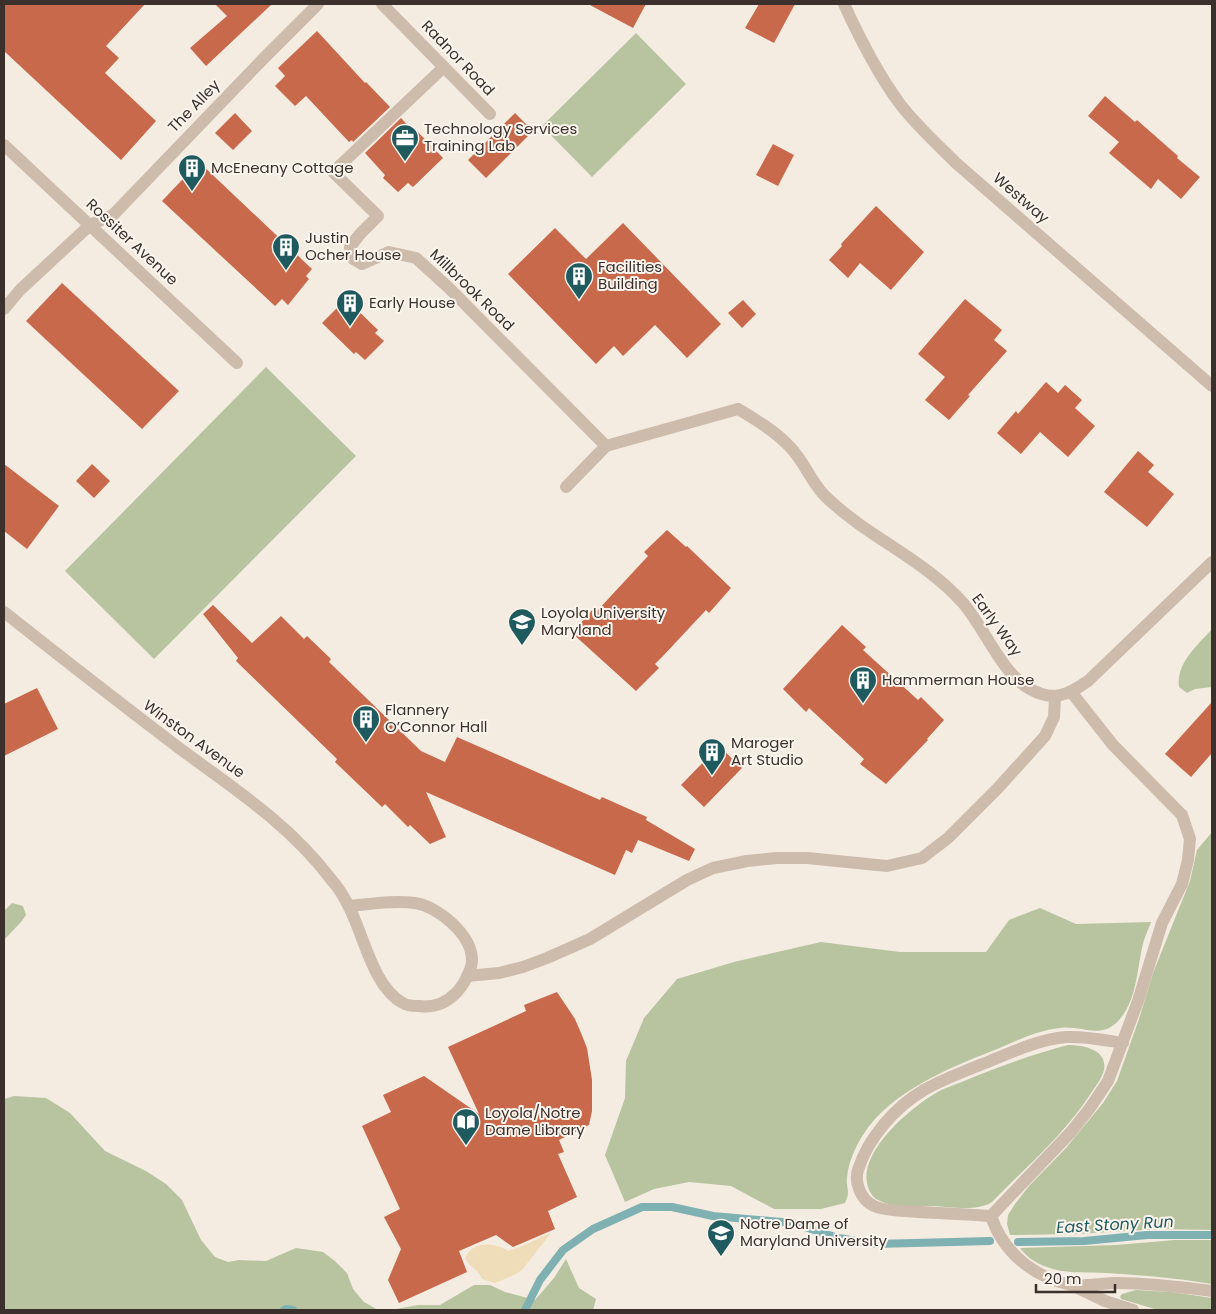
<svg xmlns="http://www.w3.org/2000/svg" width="1216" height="1314" font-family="Poppins,sans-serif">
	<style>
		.green { fill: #b8c4a0 }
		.sand { fill: #efdcb8 }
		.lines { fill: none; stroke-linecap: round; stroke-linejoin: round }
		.stream { stroke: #7fb0b2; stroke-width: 8 }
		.building { fill: #c8694b }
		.lane { stroke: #cdbbac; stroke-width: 12 }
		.street { stroke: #cdbbac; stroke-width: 12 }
		.labels { text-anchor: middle; stroke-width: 4; stroke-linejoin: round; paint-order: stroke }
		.street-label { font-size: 15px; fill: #3b302b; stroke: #fbf5ee }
		.poi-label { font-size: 15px; fill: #3b302b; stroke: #fbf5ee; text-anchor: start }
		.water-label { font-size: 16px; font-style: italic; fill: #1f5a5e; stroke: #fbf5ee }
	</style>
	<rect width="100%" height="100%" fill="#f4ebe1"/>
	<g class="green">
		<polygon points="636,33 686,84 592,177 542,126"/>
		<polygon points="266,367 356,456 154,659 65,571"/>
		<path d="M1212 629V687L1195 689 1187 693 1179 687C1176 663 1197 646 1212 629Z"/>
		<polygon points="1212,832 1212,1230 1161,1229 1077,1234 1010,1235 1007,1224 1008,1215 1015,1204 1029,1186 1066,1148 1103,1103 1117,1081 1139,1019 1153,973 1190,881 1197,850"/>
		<polygon points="12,903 23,906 26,915 21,922 4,940 4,911"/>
		<path d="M1040 908 1076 924 1151 922C1149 928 1146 934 1144 940 1137 965 1138 998 1120 1019 1101 1041 1083 1025 1060 1028 1040 1030 1020 1039 1002 1047 954 1066 891 1090 863 1135 855 1147 848 1164 847 1178 846 1190 851 1190 845 1203L821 1209H774L731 1186 689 1182 654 1189 625 1202 605 1155 625 1098 626 1061 644 1018 677 979 734 962 821 942 900 952H986L1009 920Z"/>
		<path d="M1068 1045C1082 1045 1108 1049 1104 1070 1102 1078 1096 1086 1091 1093 1065 1134 1026 1167 992 1202 976 1212 951 1207 933 1206 916 1206 891 1208 876 1199 871 1195 868 1189 867 1183 861 1150 910 1108 936 1093 944 1088 955 1085 964 1081 998 1067 1033 1054 1068 1045Z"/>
		<polygon points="14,1096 46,1098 70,1113 105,1151 146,1171 166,1184 182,1200 201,1240 215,1257 228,1262 239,1260 266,1261 296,1248 323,1252 335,1261 347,1273 353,1289 364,1302 378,1310 4,1310 4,1099"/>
		<path d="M1175 1240H1212V1284C1177 1278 1140 1275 1105 1273 1086 1272 1065 1274 1047 1267 1035 1263 1027 1257 1020 1248L1116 1245Z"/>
		<polygon points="566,1259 579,1288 596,1299 593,1310 391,1310 418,1305 440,1305 474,1285 490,1285 505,1292 535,1300 554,1278"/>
		<polygon points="1136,1290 1171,1292 1212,1298 1212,1310 1158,1310 1121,1299 1120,1296 1122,1294"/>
	</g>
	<path class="sand" d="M551 1233 522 1270 514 1275 495 1283 482 1279C478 1268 471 1269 465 1258 472 1241 494 1242 508 1251 523 1247 536 1239 551 1233Z"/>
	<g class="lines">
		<g class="stream">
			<polyline points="1018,1242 1084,1241 1147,1235 1212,1235"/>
			<polyline points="284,1310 286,1309 293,1310"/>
			<polyline points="525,1310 540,1280 563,1250 593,1229 642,1207 672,1207 713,1216 793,1223 838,1238 876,1244 990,1241"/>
		</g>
	</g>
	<g class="building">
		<polygon points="4,4 145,4 106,46 119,58 105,73 156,121 121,160 4,51"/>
		<polygon points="215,4 272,4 206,66 190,48 227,16"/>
		<polygon points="588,4 646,4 633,28"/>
		<polygon points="759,4 795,4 774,43 745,28"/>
		<polygon points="317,31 365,83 366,82 390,107 353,142 352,140 349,142 306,96 295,106 275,86 285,76 278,68"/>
		<polygon points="1105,96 1135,122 1137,120 1178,156 1177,158 1200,177 1181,199 1158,179 1151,189 1109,153 1119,142 1088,116"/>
		<polygon points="235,113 252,131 233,150 215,133"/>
		<polygon points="515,113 533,131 486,178 468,160"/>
		<polygon points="401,118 413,131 415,129 443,158 413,187 408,183 398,192 383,178 385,175 365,153"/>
		<polygon points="773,144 794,155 778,186 756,175"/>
		<polygon points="199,162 312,269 306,276 309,279 288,305 282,299 275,306 162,201"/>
		<polygon points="876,206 924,252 891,290 860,263 848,278 829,260 842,246 841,244"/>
		<polygon points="623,223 721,324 687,358 655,325 623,356 614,346 596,364 508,274 555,228 586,259"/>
		<polygon points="62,283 179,391 142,429 26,321"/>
		<polygon points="346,299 378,330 375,333 384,341 365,360 356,352 354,354 322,323"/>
		<polygon points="965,299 1002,330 994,340 1007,351 968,395 970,396 949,420 925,400 945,377 918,354"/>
		<polygon points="743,300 756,314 742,328 728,313"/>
		<polygon points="1046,382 1058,393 1065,385 1082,400 1075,408 1095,426 1068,457 1040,432 1021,454 997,433 1016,411 1018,414"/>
		<polygon points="1138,451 1154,465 1148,472 1174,494 1147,527 1104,492"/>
		<polygon points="4,464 59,506 27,549 4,531"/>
		<polygon points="92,464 110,481 94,498 76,481"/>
		<polygon points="667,530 686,547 687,546 731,588 709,613 706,610 663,656 655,664 659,668 636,691 572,633 594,608 597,611 648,556 644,552"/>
		<polygon points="213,605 252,643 281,616 304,639 307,636 331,659 329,662 421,751 445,762 457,737 600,800 602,797 647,817 646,820 695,849 689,861 638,840 632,853 626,850 615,875 426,792 446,837 430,844 410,825 408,827 385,804 382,807 335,762 337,759 236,661 238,658 203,614"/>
		<polygon points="842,625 866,647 863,650 918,700 921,697 944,720 927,739 928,740 886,784 860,764 864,759 809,708 806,712 783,689"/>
		<polygon points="37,688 58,729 4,756 4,704"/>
		<polygon points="1212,702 1212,753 1191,777 1165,754"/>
		<polygon points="719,746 742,768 704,807 681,785"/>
		<polygon points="557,992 575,1019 581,1033 587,1048 592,1080 592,1111 589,1125 559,1140 564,1152 558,1154 577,1197 548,1211 555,1229 513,1247 496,1235 459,1251 467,1272 399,1303 388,1280 401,1249 384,1217 400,1209 362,1126 391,1112 383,1095 424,1076 479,1114 448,1047 526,1011 524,1005"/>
	</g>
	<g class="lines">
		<g class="lane">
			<polyline points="444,67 333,172 378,216 360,234 350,247 352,258 362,264 389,252 416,258 449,288 606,446 738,409"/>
			<polyline points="4,309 20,290 90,225 113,215 265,57 318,4"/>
			<polyline points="566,487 606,446"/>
			<path d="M1072 693 1113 745 1182 815 1190 839 1188 860 1182 884 1162 923 1138 1001 1108 1081 1090 1108 1071 1132 991 1216C1003 1252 1033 1277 1071 1285 1085 1287 1102 1283 1117 1283 1149 1283 1181 1287 1212 1291"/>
			<polyline points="467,976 499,973 523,967 547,958 590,939 687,880 713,868 747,861 777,858 807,858 887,866 922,858 948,838 998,788 1045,736 1054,717 1055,697"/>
			<path d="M991 1216C962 1214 933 1213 904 1211 894 1210 882 1210 874 1206 861 1200 854 1183 858 1170 868 1138 895 1107 924 1090 945 1078 968 1070 990 1061 1014 1051 1041 1039 1066 1037 1086 1036 1104 1040 1123 1043"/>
			<polyline points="1074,1286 1105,1301 1133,1310"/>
		</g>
		<g class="street">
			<polyline points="382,4 490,114"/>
			<path d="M844 4C860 39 877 73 900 104 916 125 937 144 956 163L1212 386"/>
			<polyline points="4,145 237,363"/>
			<path d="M738 409C756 420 775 431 790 447 804 461 811 482 825 496 867 537 924 559 963 603 984 627 1002 674 1030 689 1053 702 1068 695 1088 681L1212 562"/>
			<path d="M4 612C62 658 120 703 179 748 232 787 289 824 330 878 338 887 345 898 350 909 364 937 374 988 403 1003 407 1006 414 1006 419 1006 433 1008 446 1003 456 993 463 986 472 970 472 960 472 935 438 906 415 903 394 900 371 904 349 906"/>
		</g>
	</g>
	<defs>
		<g id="office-pin" transform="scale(1.4375)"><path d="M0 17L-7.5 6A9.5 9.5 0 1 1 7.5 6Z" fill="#1f5a5e" stroke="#fbf5ee"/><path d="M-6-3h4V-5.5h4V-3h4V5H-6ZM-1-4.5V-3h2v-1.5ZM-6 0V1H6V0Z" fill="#fff"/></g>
		<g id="building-pin" transform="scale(1.4375)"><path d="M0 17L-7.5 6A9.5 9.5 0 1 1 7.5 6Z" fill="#1f5a5e" stroke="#fbf5ee"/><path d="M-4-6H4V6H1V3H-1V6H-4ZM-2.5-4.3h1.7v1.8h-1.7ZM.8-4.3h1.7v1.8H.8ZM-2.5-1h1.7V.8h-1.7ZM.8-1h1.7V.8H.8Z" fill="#fff"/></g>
		<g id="university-pin" transform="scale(1.4375)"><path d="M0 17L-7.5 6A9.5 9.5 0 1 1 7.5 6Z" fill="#1f5a5e" stroke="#fbf5ee"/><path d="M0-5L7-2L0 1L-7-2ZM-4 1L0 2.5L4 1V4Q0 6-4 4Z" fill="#fff"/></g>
		<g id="library-pin" transform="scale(1.4375)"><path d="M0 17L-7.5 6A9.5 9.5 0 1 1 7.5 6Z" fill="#1f5a5e" stroke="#fbf5ee"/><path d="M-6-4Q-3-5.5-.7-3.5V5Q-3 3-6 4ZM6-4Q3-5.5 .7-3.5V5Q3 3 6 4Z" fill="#fff"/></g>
	</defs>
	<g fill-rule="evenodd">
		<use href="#office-pin" x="405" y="138"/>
		<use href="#building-pin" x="192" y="168"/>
		<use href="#building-pin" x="286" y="247"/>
		<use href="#building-pin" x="579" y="276"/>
		<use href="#building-pin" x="350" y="303"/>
		<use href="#university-pin" x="522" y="622"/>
		<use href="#building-pin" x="863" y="680"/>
		<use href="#building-pin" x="366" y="719"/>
		<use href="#building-pin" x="712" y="752"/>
		<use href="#library-pin" x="466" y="1122"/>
		<use href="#university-pin" x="721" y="1233"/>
	</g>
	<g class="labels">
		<g class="street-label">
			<text transform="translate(458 58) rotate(46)" y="5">Radnor Road</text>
			<text transform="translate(194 106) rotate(-46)" y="5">The Alley</text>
			<text transform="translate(1021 198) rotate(41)" y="5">Westway</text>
			<text transform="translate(132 242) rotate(43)" y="5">Rossiter Avenue</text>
			<text transform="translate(472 290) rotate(44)" y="5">Millbrook Road</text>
			<text transform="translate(997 625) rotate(54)" y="5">Early Way</text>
			<text transform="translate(194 739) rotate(36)" y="5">Winston Avenue</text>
		</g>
		<g class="poi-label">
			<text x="424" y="134">Technology Services<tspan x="424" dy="17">Training Lab</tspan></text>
			<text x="211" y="173">McEneany Cottage</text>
			<text x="305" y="243">Justin<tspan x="305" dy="17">Ocher House</tspan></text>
			<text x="598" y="272">Facilities<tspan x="598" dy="17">Building</tspan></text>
			<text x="369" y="308">Early House</text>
			<text x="541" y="618">Loyola University<tspan x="541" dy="17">Maryland</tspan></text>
			<text x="882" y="685">Hammerman House</text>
			<text x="385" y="715">Flannery<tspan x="385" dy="17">O’Connor Hall</tspan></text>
			<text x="731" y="748">Maroger<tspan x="731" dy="17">Art Studio</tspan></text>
			<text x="485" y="1118">Loyola/Notre<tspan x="485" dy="17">Dame Library</tspan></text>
			<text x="740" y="1229">Notre Dame of<tspan x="740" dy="17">Maryland University</tspan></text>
		</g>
		<g class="water-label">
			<text transform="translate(1115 1224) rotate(-3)" y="6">East Stony Run</text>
		</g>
	</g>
	<rect width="1216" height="1314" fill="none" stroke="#3b302b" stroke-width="10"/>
	<path d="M1036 1284v8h79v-8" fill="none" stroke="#3b302b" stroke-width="2.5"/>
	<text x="1044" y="1284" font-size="15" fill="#3b302b" stroke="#fbf5ee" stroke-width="4" paint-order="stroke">20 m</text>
</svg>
